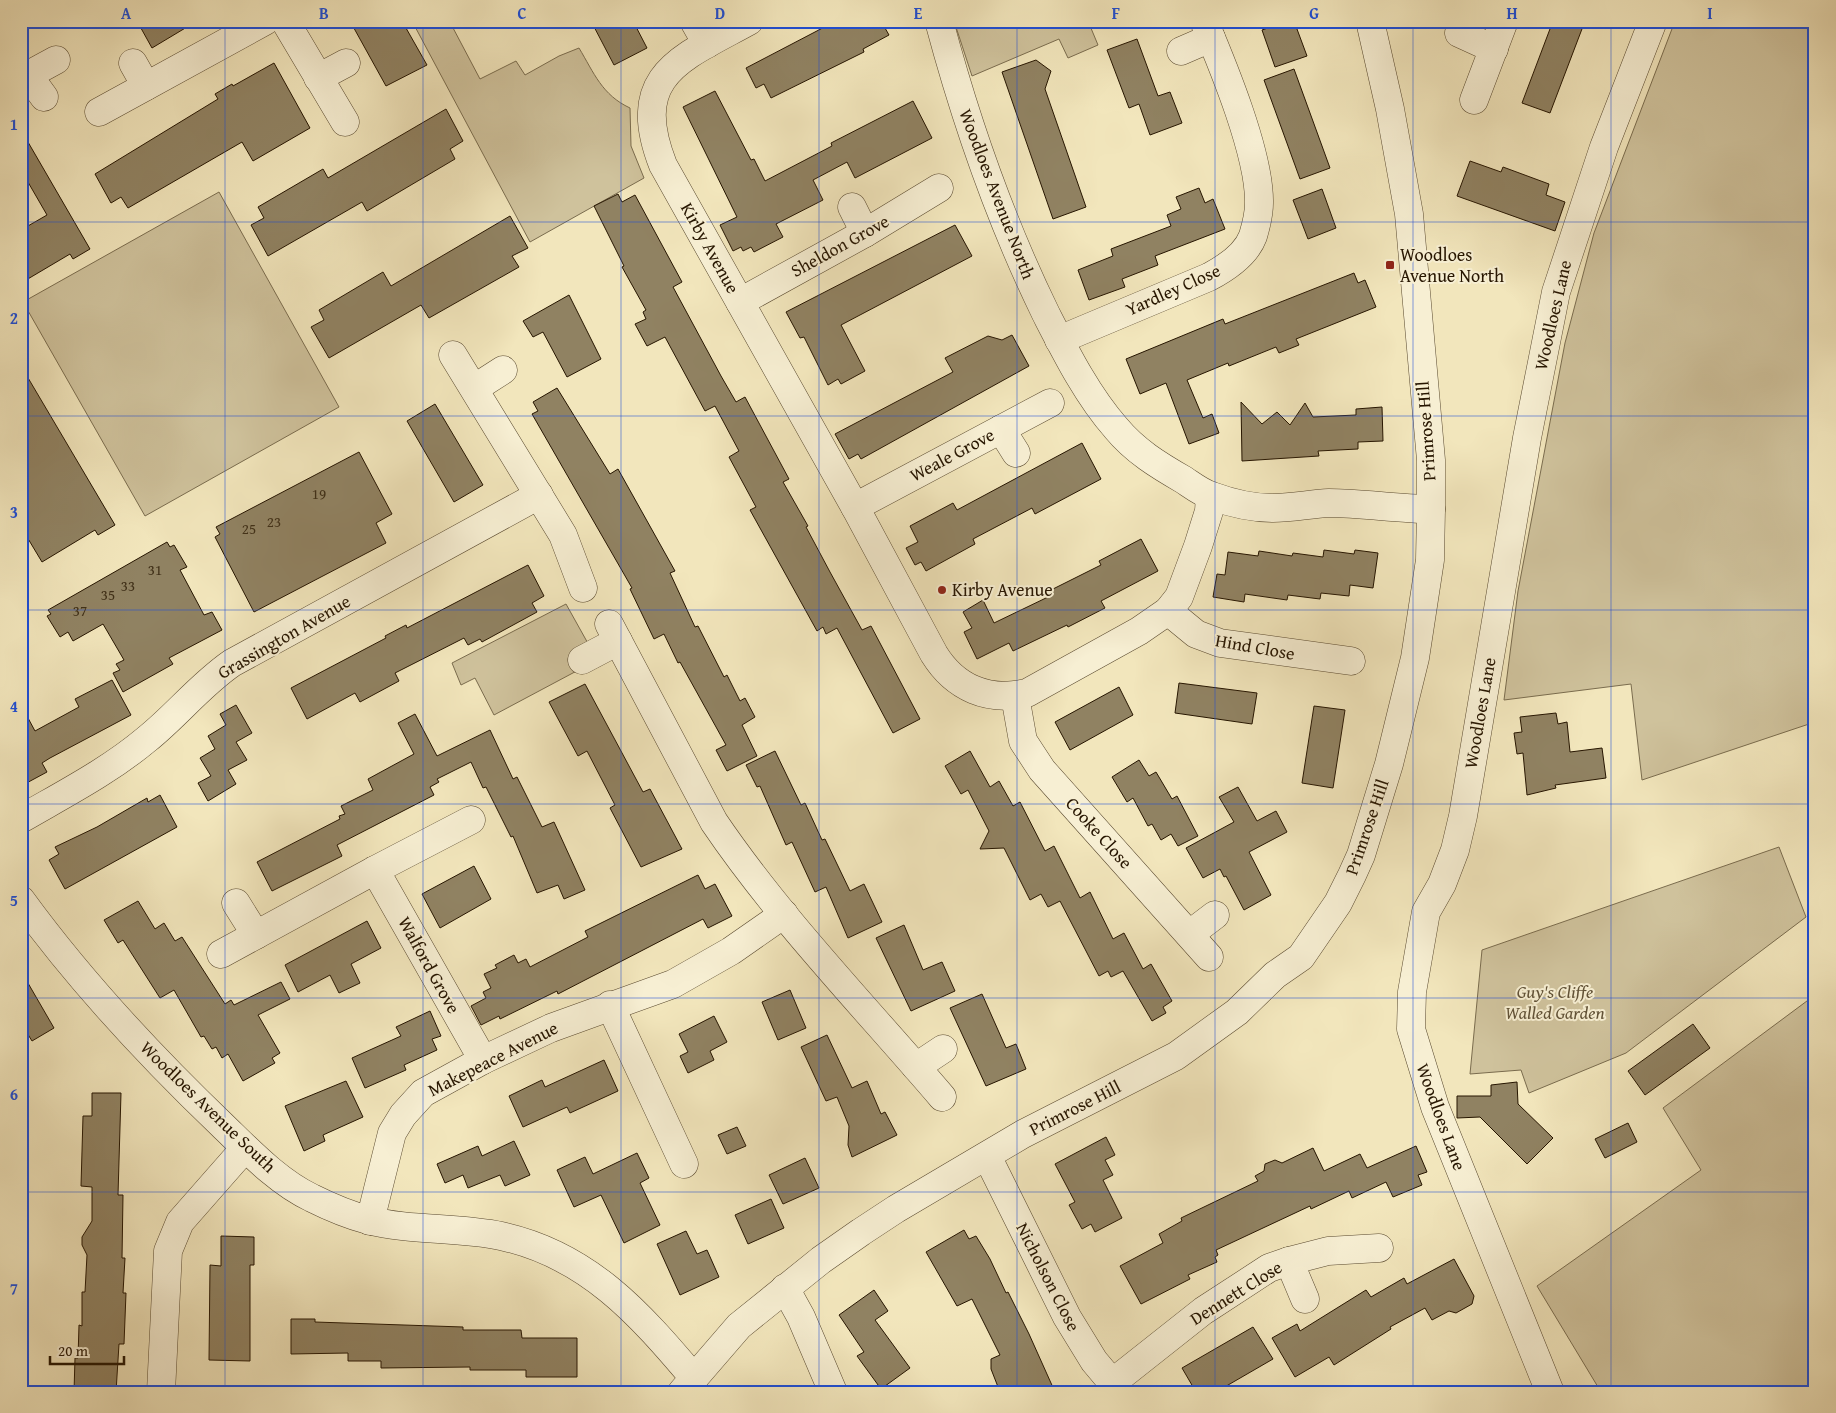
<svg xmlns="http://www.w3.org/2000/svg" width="1836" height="1413" font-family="'Gentium Book Plus',serif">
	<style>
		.green { fill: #cfc29c; stroke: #7a6c4e }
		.building { fill: #908262; stroke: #261500 }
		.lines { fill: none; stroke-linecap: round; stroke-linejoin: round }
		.minor-casing { stroke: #59492f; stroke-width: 29 }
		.minor { stroke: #f7efd3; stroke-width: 28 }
		.grid { fill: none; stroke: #1d4ed8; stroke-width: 1; stroke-opacity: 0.55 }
		.poi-dot { fill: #8f2418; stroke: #f7efd3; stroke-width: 2 }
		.labels { text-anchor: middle; stroke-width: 4; stroke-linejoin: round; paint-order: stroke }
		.number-label { font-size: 15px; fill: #403018 }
		.street-label { font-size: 18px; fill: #261500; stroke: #f7efd3 }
		.poi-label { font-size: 18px; fill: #261500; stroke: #f7efd3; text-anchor: start }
		.park-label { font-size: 18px; font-style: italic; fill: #615237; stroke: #f7efd3 }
		.neatline { fill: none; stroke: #1d4ed8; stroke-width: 2 }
		.grid-label { font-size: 16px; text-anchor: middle; font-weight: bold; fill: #1d4ed8 }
	</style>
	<rect width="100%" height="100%" fill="#f2e6bc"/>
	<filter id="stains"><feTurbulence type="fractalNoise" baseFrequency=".004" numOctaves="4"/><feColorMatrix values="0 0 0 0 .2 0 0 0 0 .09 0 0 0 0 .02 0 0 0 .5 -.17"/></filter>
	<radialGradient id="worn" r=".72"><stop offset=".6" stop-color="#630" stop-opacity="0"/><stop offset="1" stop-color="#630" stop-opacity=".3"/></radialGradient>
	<g class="green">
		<path d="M412 21H461L452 26 480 79 516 61 525 75 559 56 579 48C594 73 602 95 630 108L631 146 644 178 530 242Z"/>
		<polygon points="954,21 1088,21 1098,45 1068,58 1059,39 972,76"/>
		<polygon points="1675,21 1815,21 1815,735 1809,724 1642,780 1631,684 1504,700 1518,591 1565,343 1594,233"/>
		<polygon points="219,192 339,407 145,516 23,302"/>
		<polygon points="566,604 590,647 586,666 494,715 475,678 461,685 452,663"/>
		<polygon points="1779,847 1806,917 1626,1053 1529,1093 1521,1070 1470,1074 1482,950"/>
		<polygon points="1815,995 1815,1392 1601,1392 1537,1286 1701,1170 1663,1108"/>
	</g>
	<g class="building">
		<polygon points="137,21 197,21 152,48"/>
		<polygon points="350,21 402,21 427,65 386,86"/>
		<polygon points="591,21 633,21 647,48 614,65"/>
		<polygon points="836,21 881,21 889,35 863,49 864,52 771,98 764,84 756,88 746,68"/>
		<polygon points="1288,21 1294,21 1307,56 1275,67 1262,30"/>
		<polygon points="1553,21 1585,21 1550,113 1522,103"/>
		<polygon points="1137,39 1158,96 1170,92 1182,123 1150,135 1139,104 1129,108 1107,50"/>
		<polygon points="1036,60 1051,71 1045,89 1086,207 1053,219 1002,72"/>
		<polygon points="274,63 310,128 253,161 242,142 128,208 121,197 111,203 95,174 218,99 215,94 232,84 233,86"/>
		<polygon points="1294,69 1330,168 1300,179 1264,80"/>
		<polygon points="715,91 751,160 754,159 765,181 832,146 831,143 913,101 932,138 855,178 847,162 813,180 823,200 776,224 783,237 754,252 751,247 743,251 741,247 733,251 720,225 737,217 683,107"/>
		<polygon points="446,109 463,141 450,149 455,159 367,211 362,202 268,256 251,225 264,218 258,207 323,169 328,178"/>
		<polygon points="21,130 90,249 73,259 70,254 21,283 21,230 47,215 21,170"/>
		<polygon points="1470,161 1501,172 1503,167 1549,184 1546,195 1565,202 1555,231 1457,196"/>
		<polygon points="1199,188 1205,203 1213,199 1225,229 1155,256 1158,265 1122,279 1125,287 1089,300 1078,270 1113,256 1111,249 1171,226 1167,215 1181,209 1176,197"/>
		<polygon points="1322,189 1336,228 1308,239 1293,200"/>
		<polygon points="618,194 622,202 635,195 682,282 673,287 721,376 736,402 745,397 789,479 783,482 808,526 806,527 830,572 862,630 871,626 920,719 893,733 837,628 826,634 823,627 817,631 750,510 756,507 729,457 739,451 715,406 705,411 665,337 647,346 635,324 646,319 643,312 646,310 622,267 624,266 594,206"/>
		<polygon points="510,216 528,248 512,256 519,267 429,318 421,305 329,358 311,327 324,320 319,310 383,272 391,286"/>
		<polygon points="955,225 972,256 841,325 865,371 841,384 838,379 828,385 804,337 800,338 786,312"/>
		<polygon points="1354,273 1358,283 1365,280 1376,307 1296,339 1299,345 1279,353 1276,347 1229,366 1228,363 1187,380 1203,418 1212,414 1219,433 1189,444 1166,383 1140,394 1126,359 1223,319 1225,324"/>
		<polygon points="569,295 601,359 567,377 543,332 533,337 523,321"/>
		<polygon points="1012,335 1029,366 861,459 858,454 849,459 835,434 953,372 945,358 988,336 1002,340"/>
		<polygon points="21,366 115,525 98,535 95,530 42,562 21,527"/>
		<polygon points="557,388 610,474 618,469 675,571 670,573 695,627 698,626 724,677 727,675 740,701 745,698 755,717 742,725 757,756 727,771 716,750 726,745 680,662 678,663 664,634 654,639 630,589 632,588 532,414 538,411 533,402"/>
		<polygon points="1241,402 1262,424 1277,412 1290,425 1305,403 1313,417 1356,415 1356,409 1382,407 1383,441 1358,442 1358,449 1318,451 1319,456 1242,461"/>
		<polygon points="435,404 483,485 454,502 407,421"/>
		<polygon points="1082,443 1101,479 1035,514 1032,508 973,539 975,544 926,571 921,562 915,565 906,548 918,542 910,526 953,503 957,510"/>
		<polygon points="359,452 392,514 376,523 386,543 254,612 215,537 220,534 216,527"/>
		<polygon points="1141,539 1158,571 1101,601 1105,608 1068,627 1067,625 1013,651 1009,643 977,659 964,632 972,628 963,612 983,600 994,623 1048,597 1045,593 1101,565 1099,561"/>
		<polygon points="167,542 170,547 174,545 187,567 180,570 204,615 212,612 222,630 169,658 173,664 123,692 113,673 120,670 116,664 124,660 103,624 73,641 68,632 60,637 47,616 51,614 48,610"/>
		<polygon points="1324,550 1354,554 1355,550 1378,553 1373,588 1350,585 1349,596 1321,593 1320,599 1288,595 1287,600 1245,594 1244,602 1213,597 1217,574 1225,575 1228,552 1258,556 1259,551 1292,556 1293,553 1323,557"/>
		<polygon points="528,565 544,596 532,603 537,612 482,642 480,639 468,645 464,638 395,673 399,681 360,702 355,693 307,719 291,688 386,638 385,636 406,625 407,628"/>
		<polygon points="112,680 131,715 50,758 42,763 47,772 21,786 21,705 35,731 79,707 75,699"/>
		<polygon points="1179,683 1257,693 1252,724 1175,713"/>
		<polygon points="585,684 643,792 650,789 682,849 641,867 610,808 615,805 587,751 578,756 549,702"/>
		<polygon points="1119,687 1133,715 1070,750 1055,722"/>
		<polygon points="236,705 252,733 236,742 247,760 228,770 236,784 208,801 198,783 211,776 200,758 215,749 208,736 226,725 220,714"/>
		<polygon points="1314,706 1345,710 1333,788 1302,783"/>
		<polygon points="1556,713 1558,724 1567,722 1570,752 1602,748 1606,778 1555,785 1556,788 1527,795 1523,753 1517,754 1514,733 1522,732 1520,717"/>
		<polygon points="415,714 437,756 490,730 513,779 517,777 542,827 554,822 585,890 564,899 558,885 537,893 513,836 511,837 486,787 483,788 471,762 437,779 439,782 430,787 434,795 337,845 342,856 272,891 257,862 340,819 339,816 345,814 341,806 373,790 368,779 414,754 398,723"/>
		<polygon points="775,751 801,805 805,803 822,840 825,839 850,891 864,884 882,922 848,938 826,887 815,892 792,842 786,845 760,786 757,787 746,765"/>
		<polygon points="970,751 990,787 999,781 1013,806 1020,802 1045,851 1054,846 1080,898 1090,892 1113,939 1124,933 1143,969 1151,964 1172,1001 1163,1007 1166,1013 1152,1021 1123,971 1111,977 1108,971 1099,976 1060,901 1048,907 1041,894 1030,900 1004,848 980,849 989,831 968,790 961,794 945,766"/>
		<polygon points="1139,760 1149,776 1156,772 1172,799 1177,796 1198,836 1178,846 1171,834 1161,840 1152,824 1148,826 1133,798 1127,802 1112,777"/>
		<polygon points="1238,787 1257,821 1276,811 1287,832 1249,852 1271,895 1244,910 1226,876 1224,877 1220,869 1203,878 1186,848 1234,822 1219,797"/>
		<polygon points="160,795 177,827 65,889 49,860 59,854 55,847 97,827 147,798 148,802"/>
		<polygon points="474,866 491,899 440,928 422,894"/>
		<polygon points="698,875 705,889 715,884 732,916 708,928 703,919 558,994 557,991 500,1019 499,1016 481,1025 471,1006 486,998 483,992 491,988 484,974 497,968 495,965 514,955 518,963 526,959 530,967 588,937 585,931"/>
		<polygon points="138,901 155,929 164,923 175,941 182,937 225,1004 231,1000 234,1005 281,982 290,999 258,1015 280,1053 272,1058 275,1063 243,1081 228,1054 222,1058 216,1047 212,1049 204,1036 201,1037 174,990 160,998 123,940 118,943 104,920"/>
		<polygon points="367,921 381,948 351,964 360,983 339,993 330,975 298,992 285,965"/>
		<polygon points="904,925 923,970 942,962 955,991 911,1011 876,938"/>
		<polygon points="21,971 54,1028 32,1041 21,1023"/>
		<polygon points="790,990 806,1028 778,1040 762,1002"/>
		<polygon points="982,994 1006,1048 1016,1044 1026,1069 986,1086 950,1008"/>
		<polygon points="430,1011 441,1036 432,1039 437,1050 404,1065 406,1070 365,1088 352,1058 401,1036 396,1027"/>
		<polygon points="714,1016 727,1042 710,1051 714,1060 688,1073 680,1056 688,1052 679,1034"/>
		<polygon points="1693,1024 1710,1048 1645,1095 1628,1071"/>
		<polygon points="827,1035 852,1088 867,1081 881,1114 885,1112 897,1135 852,1157 848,1145 849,1126 837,1097 826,1101 801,1047"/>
		<polygon points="604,1060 618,1091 570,1113 567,1107 523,1127 509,1096 542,1080 545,1087"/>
		<polygon points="346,1081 363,1117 323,1135 325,1141 304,1151 285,1106"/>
		<polygon points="1517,1082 1518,1104 1553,1138 1527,1164 1480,1117 1457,1118 1457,1096 1491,1096 1491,1085"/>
		<polygon points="92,1093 121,1093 118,1195 123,1195 122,1258 125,1258 123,1293 126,1293 124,1344 119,1344 116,1392 74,1392 75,1358 78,1358 79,1325 82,1326 82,1292 85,1292 87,1255 82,1245 82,1237 92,1221 92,1187 81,1186 83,1116 92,1116"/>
		<polygon points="1628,1123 1637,1142 1605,1158 1595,1139"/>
		<polygon points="737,1127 746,1146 727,1154 718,1135"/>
		<polygon points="1106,1137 1115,1155 1105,1160 1113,1175 1103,1180 1122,1218 1095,1232 1091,1224 1082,1229 1069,1205 1075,1202 1055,1164"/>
		<polygon points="514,1141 530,1175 505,1186 500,1175 468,1188 463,1175 445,1183 437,1164 478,1146 482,1156"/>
		<polygon points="1416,1146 1427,1172 1418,1175 1422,1185 1393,1197 1386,1182 1352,1198 1349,1191 1311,1209 1310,1206 1216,1250 1218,1255 1215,1257 1217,1262 1188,1275 1190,1279 1141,1304 1120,1266 1163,1243 1159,1234 1182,1221 1181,1218 1258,1181 1255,1176 1264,1171 1265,1164 1275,1160 1282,1163 1313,1148 1324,1171 1360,1154 1367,1168"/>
		<polygon points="637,1153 649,1178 640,1183 660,1225 624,1243 601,1195 574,1207 557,1170 585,1157 593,1174"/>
		<polygon points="805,1158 819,1188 783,1204 769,1175"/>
		<polygon points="771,1199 784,1228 748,1244 735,1215"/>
		<polygon points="964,1230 969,1239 976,1236 990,1259 1006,1293 1008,1292 1029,1334 1055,1392 1000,1392 991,1369 991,1359 1000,1355 972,1299 957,1306 926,1252"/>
		<polygon points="686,1231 697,1254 707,1250 719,1277 680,1295 657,1244"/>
		<polygon points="221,1236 254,1237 254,1265 250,1265 250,1361 209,1360 210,1265 221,1266"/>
		<polygon points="1454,1259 1474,1296 1472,1304 1456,1313 1449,1311 1432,1320 1425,1308 1390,1327 1391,1329 1334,1365 1329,1357 1295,1377 1272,1338 1297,1324 1300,1331 1366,1290 1371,1297 1404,1278 1407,1284"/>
		<polygon points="874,1290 888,1311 875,1320 910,1368 881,1389 857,1356 864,1352 839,1315"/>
		<polygon points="291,1319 315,1319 315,1322 463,1327 463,1330 521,1330 522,1338 577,1338 577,1377 526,1377 526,1370 470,1370 470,1367 381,1368 381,1361 348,1361 348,1353 291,1354"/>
		<polygon points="1253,1327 1273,1359 1216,1392 1196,1392 1182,1368"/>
	</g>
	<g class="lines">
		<g class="minor-casing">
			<g id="minor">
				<polyline points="285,21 345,122"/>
				<polyline points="694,21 707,44"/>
				<path d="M749 21C680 59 628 75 663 165L855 507 934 654C955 688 988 702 1027 693L1139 631 1168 611 1179 597 1198 546 1209 511 1210 496"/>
				<path d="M939 21C966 122 1000 220 1046 314 1066 353 1087 395 1116 428 1135 451 1158 465 1184 480 1193 486 1202 493 1212 496 1231 503 1253 508 1273 508 1292 508 1310 504 1329 503 1363 503 1397 509 1431 509"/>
				<polyline points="1459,33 1494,49"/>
				<polyline points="1181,51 1211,38"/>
				<polyline points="133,63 146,86"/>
				<polyline points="28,75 44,97"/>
				<polyline points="318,78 346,63"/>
				<polyline points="21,79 56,60"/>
				<polyline points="1474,100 1504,21"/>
				<polyline points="99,112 265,21"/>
				<polyline points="852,207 865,233"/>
				<polyline points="740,302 865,233 939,188"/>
				<path d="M1059 340 1209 277C1226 268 1246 255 1253 236 1256 226 1259 213 1259 203 1260 155 1223 66 1204 21"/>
				<polyline points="453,355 563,535 583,588"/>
				<polyline points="475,388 503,370"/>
				<polyline points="1001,429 1016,453"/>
				<polyline points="855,507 1050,403"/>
				<polyline points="1168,611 1196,634 1220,643 1351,661"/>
				<path d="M609 624 714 822C779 918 866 1008 942 1097"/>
				<polyline points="582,660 618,641"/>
				<polyline points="1015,696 1023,741 1042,770 1209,957"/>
				<path d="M21 819C64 794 109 771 147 739 177 715 200 685 232 663L539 495"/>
				<polyline points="471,820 375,870 483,1060"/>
				<path d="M21 900C80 981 150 1056 222 1125 249 1151 278 1182 312 1198 330 1207 349 1215 368 1220 409 1231 458 1227 501 1236 588 1255 639 1313 694 1378"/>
				<polyline points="236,903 256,935"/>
				<polyline points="1190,934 1215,915"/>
				<polyline points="221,954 375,870"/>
				<polyline points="610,1005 684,1164"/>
				<polyline points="916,1067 943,1049"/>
				<polyline points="987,1156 1067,1317 1094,1361 1120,1392"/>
				<polyline points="370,1221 392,1133 403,1115 423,1093 483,1060 551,1028 673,984 731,951 784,914"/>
				<polyline points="1289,1261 1305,1299"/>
				<polyline points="785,1288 801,1317 833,1392"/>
				<polyline points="1112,1383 1203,1311 1269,1268 1289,1261 1328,1251 1379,1248"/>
				<polyline points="161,1392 168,1251 180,1222 245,1148"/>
				<polyline points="682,1392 739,1326 821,1260 861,1232 896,1209 1023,1134 1176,1056 1237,1012 1275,975 1301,957 1338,903 1352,875 1361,855 1389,764 1415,658 1430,560 1431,509 1431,460 1409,214 1390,109 1370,21"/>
				<polyline points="1550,1392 1435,1107 1411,1029 1412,992 1426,912 1442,884 1455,850 1463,816 1527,438 1556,292 1604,147 1653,21"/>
			</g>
		</g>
		<use href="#minor" class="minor"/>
	</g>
	<path class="grid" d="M225 21V1392M423 21V1392M621 21V1392M819 21V1392M1017 21V1392M1215 21V1392M1413 21V1392M1611 21V1392M21 222H1815M21 416H1815M21 610H1815M21 804H1815M21 998H1815M21 1192H1815"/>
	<g class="poi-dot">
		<rect x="1385" y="260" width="10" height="10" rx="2.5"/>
		<circle cx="942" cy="590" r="5"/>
	</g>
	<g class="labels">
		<g class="number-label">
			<text x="319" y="499">19</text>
			<text x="274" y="527">23</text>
			<text x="249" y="534">25</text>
			<text x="155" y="575">31</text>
			<text x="128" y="591">33</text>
			<text x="108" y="600">35</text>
			<text x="80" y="616">37</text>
		</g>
		<g class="street-label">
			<text transform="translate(997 194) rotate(69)" y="6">Woodloes Avenue North</text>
			<text transform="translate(840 246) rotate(-29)" y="6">Sheldon Grove</text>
			<text transform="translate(710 248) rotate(61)" y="6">Kirby Avenue</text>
			<text transform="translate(1173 290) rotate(-24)" y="6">Yardley Close</text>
			<text transform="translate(1553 315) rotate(-77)" y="6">Woodloes Lane</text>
			<text transform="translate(1426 431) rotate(-94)" y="6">Primrose Hill</text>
			<text transform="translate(952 455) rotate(-28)" y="6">Weale Grove</text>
			<text transform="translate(284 637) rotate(-30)" y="6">Grassington Avenue</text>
			<text transform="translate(1255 647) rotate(10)" y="6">Hind Close</text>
			<text transform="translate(1480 713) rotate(-80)" y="6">Woodloes Lane</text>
			<text transform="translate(1367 827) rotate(-71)" y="6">Primrose Hill</text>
			<text transform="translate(1099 833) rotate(48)" y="6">Cooke Close</text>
			<text transform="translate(429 965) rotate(61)" y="6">Walford Grove</text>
			<text transform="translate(493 1059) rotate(-27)" y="6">Makepeace Avenue</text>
			<text transform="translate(208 1107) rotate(44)" y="6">Woodloes Avenue South</text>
			<text transform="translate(1075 1108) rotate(-27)" y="6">Primrose Hill</text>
			<text transform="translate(1441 1117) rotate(70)" y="6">Woodloes Lane</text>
			<text transform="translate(1048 1277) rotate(63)" y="6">Nicholson Close</text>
			<text transform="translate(1236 1293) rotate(-32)" y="6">Dennett Close</text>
		</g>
		<g class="poi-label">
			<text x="1400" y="261">Woodloes<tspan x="1400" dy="21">Avenue North</tspan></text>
			<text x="952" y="596">Kirby Avenue</text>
		</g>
		<g class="park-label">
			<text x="1555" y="998">Guy's Cliffe<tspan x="1555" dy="21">Walled Garden</tspan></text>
		</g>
	</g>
	<rect width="1836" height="1413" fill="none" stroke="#f2e6bc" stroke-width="55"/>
	<path d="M50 1356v8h74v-8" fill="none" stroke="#261500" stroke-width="2.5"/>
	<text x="58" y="1356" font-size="15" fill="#261500" stroke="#f7efd3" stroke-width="4" paint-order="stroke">20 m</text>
	<rect x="28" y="28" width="1780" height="1358" class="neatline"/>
	<g class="grid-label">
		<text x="126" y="19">A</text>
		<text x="324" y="19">B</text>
		<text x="522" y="19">C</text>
		<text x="720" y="19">D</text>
		<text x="918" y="19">E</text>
		<text x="1116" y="19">F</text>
		<text x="1314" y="19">G</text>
		<text x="1512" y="19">H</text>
		<text x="1710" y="19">I</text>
		<text x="14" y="130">1</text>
		<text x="14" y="324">2</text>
		<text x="14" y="518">3</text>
		<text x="14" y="712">4</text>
		<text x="14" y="906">5</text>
		<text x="14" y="1100">6</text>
		<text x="14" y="1294">7</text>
	</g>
	<rect width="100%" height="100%" filter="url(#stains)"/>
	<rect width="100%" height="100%" fill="url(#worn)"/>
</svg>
